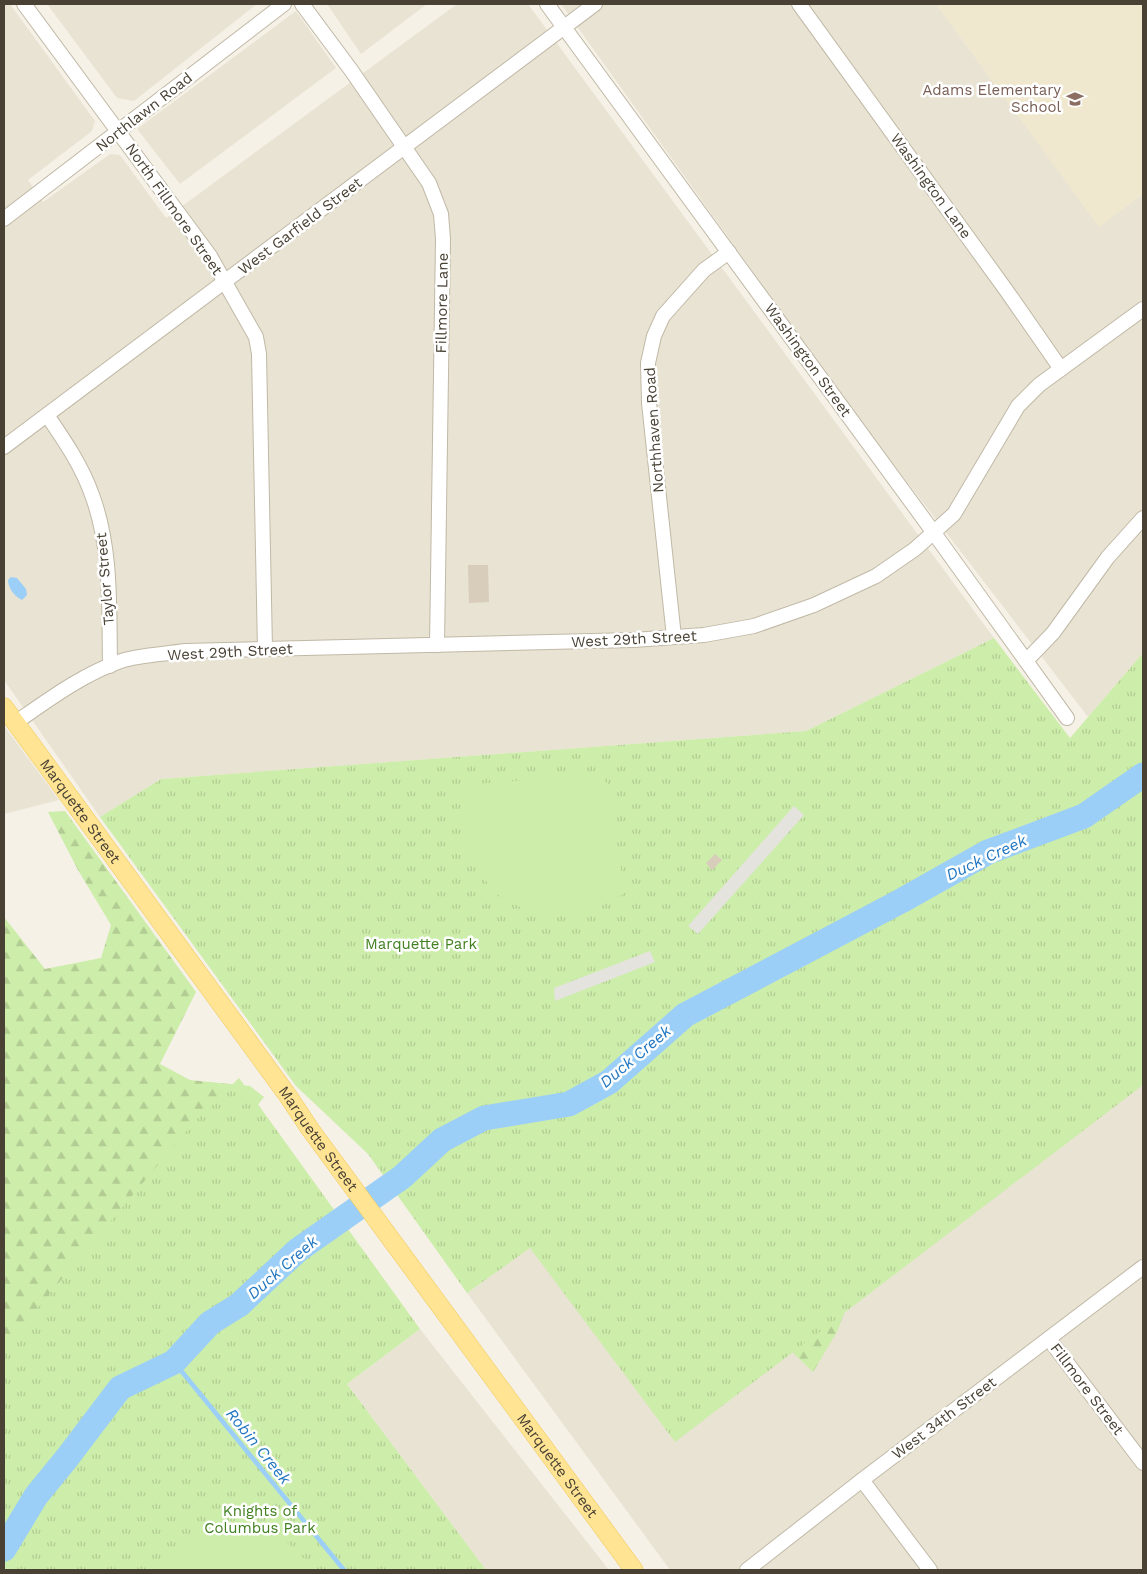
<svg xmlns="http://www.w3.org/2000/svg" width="1147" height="1574" font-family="'Work Sans',sans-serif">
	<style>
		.residential { fill: #e9e3d3 }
		.education { fill: #efe7ce }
		.forest { fill: url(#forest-firs) }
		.park { fill: url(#park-tufts) }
		.pitch { fill: #cdedaa }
		.parking { fill: #e5e3de }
		.water { fill: #9ccff8 }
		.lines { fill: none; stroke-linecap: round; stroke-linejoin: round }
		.stream { stroke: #9ccff8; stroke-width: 4.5 }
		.river { stroke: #9ccff8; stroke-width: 25 }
		.building { fill: #d8cdba }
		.minor-casing { stroke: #c1b9a7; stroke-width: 16 }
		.major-casing { stroke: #f0c858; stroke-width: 19 }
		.minor { stroke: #fff; stroke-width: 14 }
		.major { stroke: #ffe494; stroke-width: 18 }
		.labels { text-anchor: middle; stroke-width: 5; stroke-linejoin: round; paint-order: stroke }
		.education-label { font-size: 15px; fill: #785e54; stroke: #fff; text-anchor: end }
		.street-label { font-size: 15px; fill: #484134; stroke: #fff }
		.park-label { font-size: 15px; fill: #428021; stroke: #fff }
		.water-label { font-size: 16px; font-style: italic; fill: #2277c0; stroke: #fff }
	</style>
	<defs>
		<pattern id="forest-firs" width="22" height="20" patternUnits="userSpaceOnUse" patternTransform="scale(1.25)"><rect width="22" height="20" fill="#cdedaa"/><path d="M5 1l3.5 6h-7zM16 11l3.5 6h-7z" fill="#b2cc93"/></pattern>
		<pattern id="park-tufts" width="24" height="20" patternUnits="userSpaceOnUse" patternTransform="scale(1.25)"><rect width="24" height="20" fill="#cdedaa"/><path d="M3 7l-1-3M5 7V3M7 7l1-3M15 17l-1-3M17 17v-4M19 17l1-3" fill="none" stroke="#b2cc93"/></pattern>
	</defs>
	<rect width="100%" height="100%" fill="#f5f1e6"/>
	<g class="residential">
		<polygon points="4,4 10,4 95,121 92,131 28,180 43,202 110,154 120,155 166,218 457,4 528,4 994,638 806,731 161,779 100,817 4,680"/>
		<polygon points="47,4 257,4 134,101 117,98"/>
		<polygon points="327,4 427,4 361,54"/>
		<polygon points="561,4 936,4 1099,226 1143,194 1143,653 1088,717 854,413"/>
		<polygon points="296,11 336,68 180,184 137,129"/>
		<polygon points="4,726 59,800 4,814"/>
		<polygon points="1143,1085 1143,1570 670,1570 467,1293 530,1247"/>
		<polygon points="420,1329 609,1570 486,1570 347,1384"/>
	</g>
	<polygon class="education" points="936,4 1143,4 1143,194 1099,227"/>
	<g class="forest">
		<polygon points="65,811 196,992 160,1064 190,1080 250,1086 264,1097 4,1428 4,917 45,969 101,958 111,925 78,870 48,812"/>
		<polygon points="849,1301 837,1332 813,1372 786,1346"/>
	</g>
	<g class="park">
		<polygon points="994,638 1070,738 1143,653 1143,1085 675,1442 530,1248 467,1293 368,1154 296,1086 100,817 161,779 806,731"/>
		<polygon points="239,1078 420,1329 347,1384 486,1570 4,1570 4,1348 194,1122"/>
	</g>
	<g class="pitch">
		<polygon points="597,774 607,783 625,893 590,912 536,916 493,892 468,852 462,810 465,785"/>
		<polygon points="239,1526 263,1526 289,1544 316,1570 147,1570 189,1543"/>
	</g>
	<g class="parking">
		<polygon points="794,806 804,815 698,934 688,926"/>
		<polygon points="650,951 655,962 555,1001 554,988"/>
	</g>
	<path class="water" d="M11 577 17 578 26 589 27 595 22 600C15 597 8 588 8 580Z"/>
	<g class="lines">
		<polyline class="stream" points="174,1362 344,1570"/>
		<polyline class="river" points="4,1549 36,1496 67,1458 120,1388 174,1362 210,1323 239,1305 298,1250 402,1177 442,1140 484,1118 569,1104 609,1082 685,1015 901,901 988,852 1084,816 1143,775"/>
	</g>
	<g class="building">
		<polygon points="468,565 488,565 489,602 469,603"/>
		<polygon points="715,854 722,860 712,870 706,863"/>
	</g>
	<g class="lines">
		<g class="minor-casing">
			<g id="minor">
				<polyline points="24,4 210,256 256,337 259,354 265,649"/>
				<polyline points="302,4 351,70 429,183 441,214 443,239 437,645"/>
				<polyline points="547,4 934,533 1067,718"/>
				<polyline points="799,4 1006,290 1061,369"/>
				<polyline points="4,219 284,4"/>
				<path d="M47 415C64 440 82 466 92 495 112 548 109 609 110 666"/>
				<polyline points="4,447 595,4"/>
				<polyline points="674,637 649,403 648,363 654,336 663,316 704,270 729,252"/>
				<polyline points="1026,661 1053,633 1108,557 1143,518"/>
				<path d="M15 723C48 700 83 674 121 661 138 655 167 654 185 651L633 640 704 635 754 626 814 605 876 576 915 549 954 514 1018 406 1039 385 1143 309"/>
				<polyline points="1049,1339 1143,1463"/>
				<polyline points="862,1480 930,1570"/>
				<polyline points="747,1570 862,1480 1143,1267"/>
			</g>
		</g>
		<g class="major-casing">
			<g id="major">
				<path id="s1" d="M4 707 288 1096 310 1129 634 1570"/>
			</g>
		</g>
		<use href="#minor" class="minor"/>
		<use href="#major" class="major"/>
	</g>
	<defs>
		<g id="school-bare" transform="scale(1.35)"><path d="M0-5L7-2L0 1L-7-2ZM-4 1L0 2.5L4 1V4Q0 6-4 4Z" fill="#8d6e63" stroke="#fff" stroke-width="2.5" paint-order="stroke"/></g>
	</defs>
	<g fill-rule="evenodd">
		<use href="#school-bare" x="1075" y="99"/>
	</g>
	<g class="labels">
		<g class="education-label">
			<text x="1061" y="95">Adams Elementary<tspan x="1061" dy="17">School</tspan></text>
		</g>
		<g class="street-label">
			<text transform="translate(144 112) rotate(-38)" y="5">Northlawn Road</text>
			<text transform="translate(931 186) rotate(54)" y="5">Washington Lane</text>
			<text transform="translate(174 209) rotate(55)" y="5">North Fillmore Street</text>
			<text transform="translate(300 226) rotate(-37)" y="5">West Garfield Street</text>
			<text transform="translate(442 303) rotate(-89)" y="5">Fillmore Lane</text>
			<text transform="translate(808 360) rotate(54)" y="5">Washington Street</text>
			<text transform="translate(654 430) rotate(-94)" y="5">Northhaven Road</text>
			<text transform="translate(105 579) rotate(-95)" y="5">Taylor Street</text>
			<text transform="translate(634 639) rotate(-3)" y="5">West 29th Street</text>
			<text transform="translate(230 652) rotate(-3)" y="5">West 29th Street</text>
			<text dy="5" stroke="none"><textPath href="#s1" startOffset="129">Marquette Street</textPath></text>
			<text dy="5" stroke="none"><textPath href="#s1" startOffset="534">Marquette Street</textPath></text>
			<text transform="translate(1087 1389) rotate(53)" y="5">Fillmore Street</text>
			<text transform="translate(944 1418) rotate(-37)" y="5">West 34th Street</text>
			<text dy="5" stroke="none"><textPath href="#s1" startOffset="939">Marquette Street</textPath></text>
		</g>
		<g class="park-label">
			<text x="421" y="949">Marquette Park</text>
			<text x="260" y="1516">Knights of<tspan x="260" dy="17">Columbus Park</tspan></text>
		</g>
		<g class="water-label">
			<text transform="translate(986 857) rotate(-25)" y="6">Duck Creek</text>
			<text transform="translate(635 1056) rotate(-40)" y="6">Duck Creek</text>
			<text transform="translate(282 1267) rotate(-41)" y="6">Duck Creek</text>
			<text transform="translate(259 1446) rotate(51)" y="6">Robin Creek</text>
		</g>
	</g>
	<rect width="1147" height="1574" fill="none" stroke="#484134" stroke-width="10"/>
</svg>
